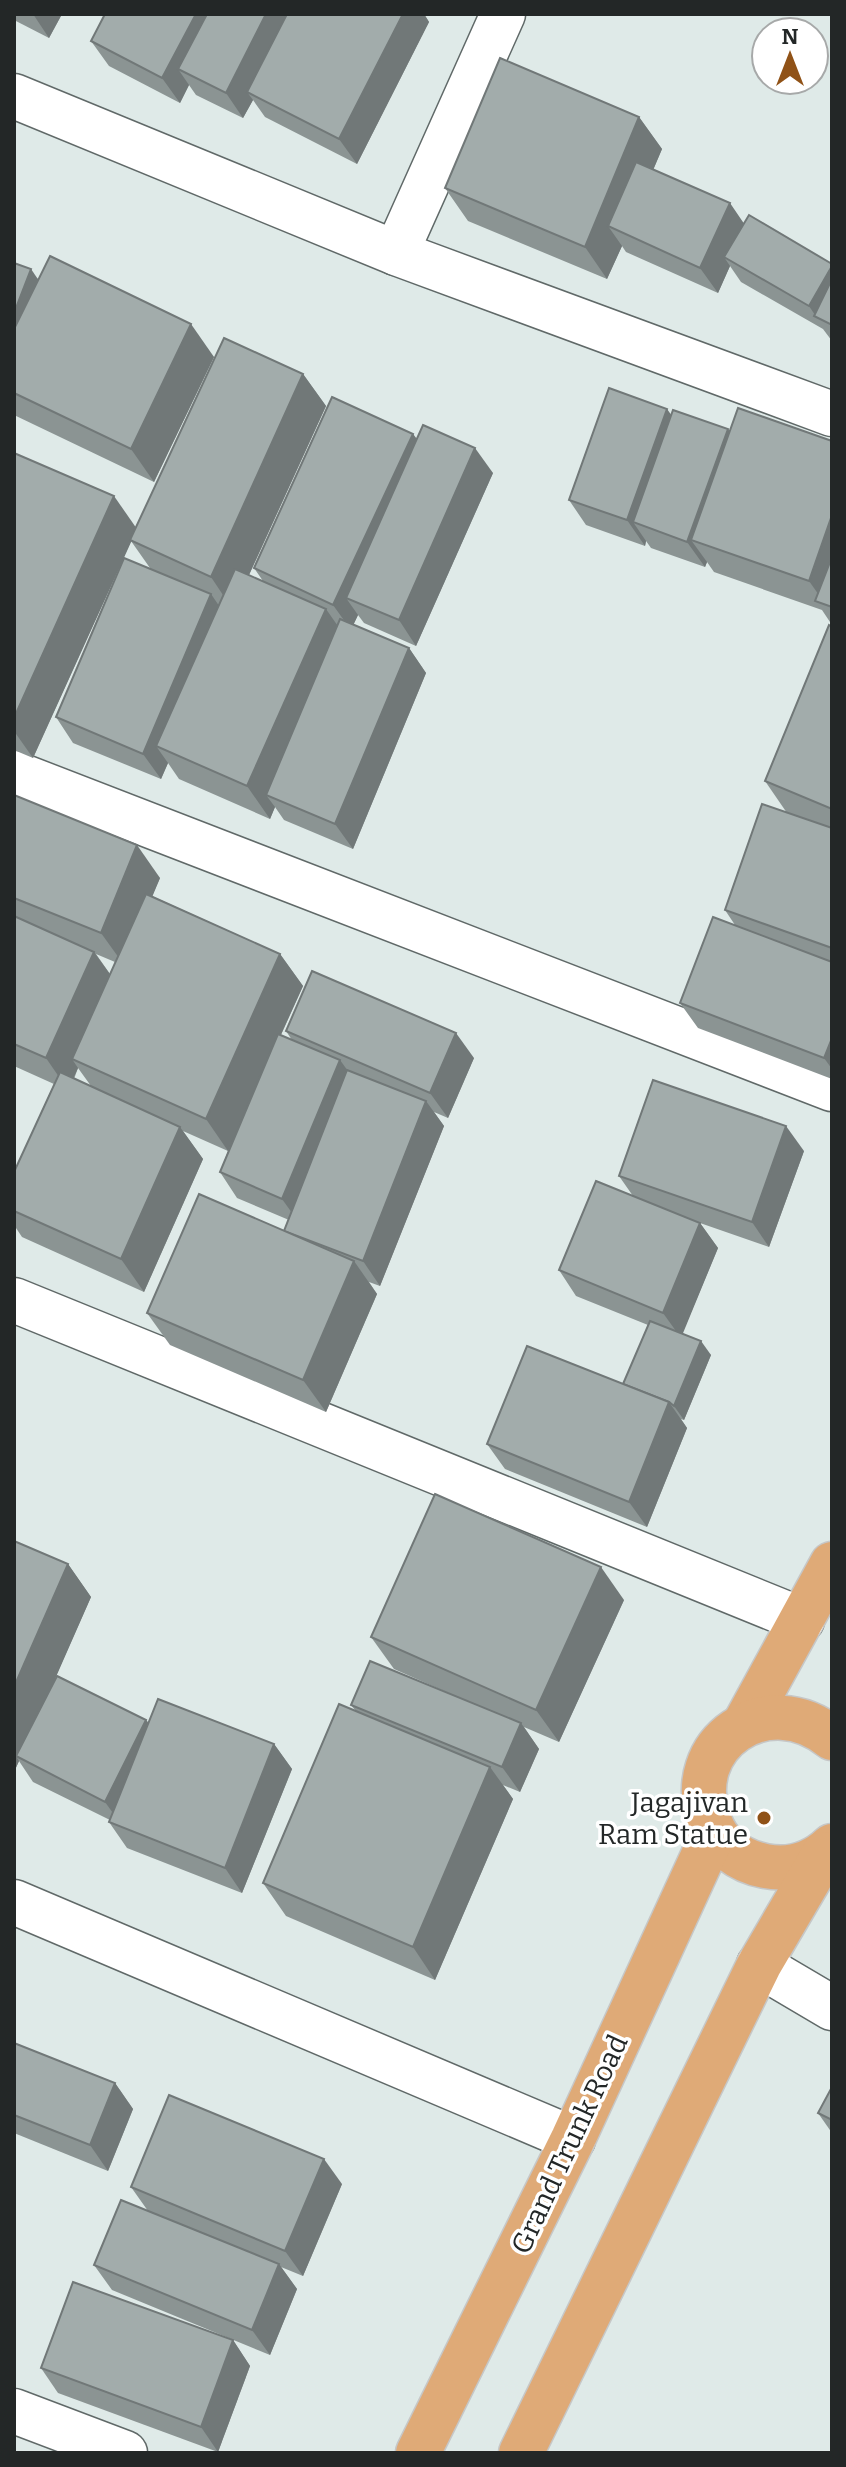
<svg xmlns="http://www.w3.org/2000/svg" width="846" height="2467" font-family="Bitter,serif">
	<style>
		.lines { fill: none; stroke-linecap: round; stroke-linejoin: round }
		.minor-casing { stroke: #606968; stroke-width: 47 }
		.major-casing { stroke: #c6c7c7; stroke-width: 47 }
		.minor { stroke: #fff; stroke-width: 44 }
		.major { stroke: #dfaa77; stroke-width: 44 }
		.wall { fill: #8b9493; fill-rule: evenodd }
		.shaded-wall { fill: #717878 }
		.building { fill: #a2acab; stroke: #717878; stroke-width: 2 }
		.poi-dot { fill: #905217; stroke: #fff; stroke-width: 3 }
		.labels { text-anchor: middle; stroke-width: 7; stroke-linejoin: round; paint-order: stroke }
		.poi-label { font-size: 28px; fill: #232727; stroke: #fff; text-anchor: end }
		.street-label { font-size: 28px; fill: #232727; stroke: #fff }
	</style>
	<rect width="100%" height="100%" fill="#dfeae8"/>
	<g class="lines">
		<g class="minor-casing">
			<g id="minor">
				<polyline points="14,96 396,253 832,414"/>
				<polyline points="396,253 503,14"/>
				<polyline points="14,773 832,1089"/>
				<polyline points="14,1300 802,1620"/>
				<polyline points="14,1902 573,2139"/>
				<polyline points="759,1965 832,2008"/>
				<polyline points="14,2411 125,2453"/>
			</g>
		</g>
		<g class="major-casing">
			<g id="major">
				<polyline points="744,1725 832,1564"/>
				<path d="M832 1738C768 1685 680 1743 710 1822 719 1846 740 1861 765 1866 790 1871 814 1863 832 1846"/>
				<polyline points="418,2453 573,2139 714,1832"/>
				<polyline points="521,2453 759,1965 824,1854"/>
			</g>
		</g>
		<use href="#minor" class="minor"/>
		<use href="#major" class="major"/>
	</g>
	<g class="wall">
		<polygon points="14,14 62,14 49,38 14,20"/>
		<polygon points="105,14 424,14 429,22 357,164 265,117 253,100 243,118 196,95 189,85 180,103 109,66 91,41"/>
		<polygon points="639,117 662,149 653,170 744,223 832,264 832,341 823,329 741,282 730,266 718,293 626,252 622,246 607,279 468,221 445,188"/>
		<polygon points="14,263 38,279 214,357 154,482 14,415"/>
		<polygon points="303,374 326,406 249,575 263,581 254,568 413,434 417,439 493,473 416,646 364,623 358,615 353,625 409,648 426,673 353,849 284,820 275,807 270,819 179,779 168,763 161,779 73,743 56,717 150,568 131,541 33,758 14,750 14,453 136,528"/>
		<polygon points="729,431 832,441 832,625 822,610 714,572 707,562 705,567 651,548 646,541 645,546 586,525 569,500"/>
		<polygon points="832,627 832,1079 698,1028 680,1003 735,925 725,910 787,813 765,781"/>
		<path d="M14 795 160 878 152 896 280 954 303 986 281 1035 292 1040 286 1031 474 1058 448 1118 434 1112 444 1126 380 1286 369 1282 377 1294 326 1412 170 1345 147 1313 284 1231 289 1220 237 1198 220 1172 228 1151 183 1131 203 1159 144 1292 22 1237 14 1225V1172L54 1084 14 1066ZM96 954 115 962 110 974ZM78 1068 91 1086 74 1079Z"/>
		<polygon points="804,1151 769,1247 700,1223 718,1248 682,1334 711,1355 684,1420 681,1419 687,1428 647,1527 505,1469 487,1444 623,1384 648,1325 576,1296 559,1270 633,1196 619,1176"/>
		<polygon points="14,1541 68,1564 91,1597 51,1687 146,1720 149,1723 274,1744 292,1769 242,1893 127,1848 109,1822 110,1820 33,1782 19,1761 14,1772"/>
		<polygon points="624,1600 559,1742 524,1727 539,1749 520,1792 503,1785 513,1799 435,1980 286,1916 263,1883 355,1710 351,1705 460,1698 394,1669 371,1637"/>
		<polygon points="14,2043 115,2083 133,2109 108,2171 14,2133"/>
		<polygon points="832,2087 832,2133 818,2113"/>
		<polygon points="342,2184 303,2276 281,2267 297,2289 270,2355 112,2290 94,2265 148,2211 131,2187"/>
		<polygon points="233,2340 250,2366 218,2452 58,2393 41,2368"/>
	</g>
	<g class="shaded-wall">
		<polygon points="33,14 62,14 49,38"/>
		<polygon points="196,14 227,14 178,69 189,85 180,103 162,78"/>
		<polygon points="266,14 297,14 247,92 253,100 243,118 226,93"/>
		<polygon points="403,14 424,14 429,22 357,164 339,139"/>
		<polygon points="639,117 662,149 626,234 608,226 622,246 607,279 585,247"/>
		<polygon points="730,203 747,228 724,257 730,266 718,293 700,268"/>
		<polygon points="832,266 832,322 817,318 809,306"/>
		<polygon points="31,269 48,294 14,385 14,313"/>
		<polygon points="191,324 214,357 154,482 131,449"/>
		<polygon points="303,374 326,406 233,610 211,577"/>
		<polygon points="667,409 685,434 633,522 646,541 645,546 627,520"/>
		<polygon points="728,429 745,454 691,540 707,562 705,567 687,542"/>
		<polygon points="413,434 430,459 346,598 358,615 351,630 333,605"/>
		<polygon points="475,448 493,473 416,646 399,620"/>
		<polygon points="114,496 137,529 33,758 14,731 14,718"/>
		<polygon points="832,515 832,607 826,605 809,581"/>
		<polygon points="211,594 228,619 156,746 168,763 161,779 143,754"/>
		<polygon points="326,609 349,642 266,795 275,807 270,819 247,786"/>
		<polygon points="409,648 426,673 353,849 335,824"/>
		<polygon points="137,845 160,878 124,965 101,933"/>
		<polygon points="94,952 117,984 72,1059 78,1068 68,1090 46,1058"/>
		<polygon points="280,954 303,986 228,1151 206,1119"/>
		<polygon points="456,1033 474,1058 448,1118 430,1093"/>
		<polygon points="832,1038 832,1069 824,1058"/>
		<polygon points="340,1060 358,1085 300,1224 282,1199"/>
		<polygon points="426,1101 444,1126 380,1286 363,1261"/>
		<polygon points="786,1126 804,1151 769,1247 752,1222"/>
		<polygon points="180,1127 203,1159 144,1292 121,1259"/>
		<polygon points="700,1223 718,1248 681,1338 663,1313"/>
		<polygon points="354,1261 377,1294 326,1412 303,1380"/>
		<polygon points="701,1341 711,1355 684,1420 674,1406"/>
		<polygon points="669,1402 687,1428 647,1527 629,1502"/>
		<polygon points="68,1564 91,1597 20,1759 16,1756 19,1761 14,1772 14,1687"/>
		<polygon points="601,1567 624,1600 559,1742 536,1710"/>
		<polygon points="146,1720 164,1745 123,1827 105,1802"/>
		<polygon points="521,1723 539,1749 520,1792 502,1767"/>
		<polygon points="274,1744 292,1769 242,1893 225,1868"/>
		<polygon points="490,1767 513,1799 435,1980 413,1947"/>
		<polygon points="115,2083 133,2109 108,2171 90,2145"/>
		<polygon points="324,2159 342,2184 303,2276 285,2251"/>
		<polygon points="279,2264 297,2289 270,2355 252,2330"/>
		<polygon points="233,2340 250,2366 218,2452 201,2427"/>
	</g>
	<g class="building">
		<polygon points="105,14 196,14 162,78 91,41"/>
		<polygon points="207,14 266,14 226,93 178,69"/>
		<polygon points="287,14 403,14 339,139 247,92"/>
		<polygon points="500,58 639,117 585,247 445,188"/>
		<polygon points="636,162 730,203 700,268 608,226"/>
		<polygon points="749,215 832,264 832,266 809,306 724,257"/>
		<polygon points="50,256 191,324 131,449 14,393 14,329"/>
		<polygon points="14,263 31,269 14,313"/>
		<polygon points="832,279 832,325 814,316"/>
		<polygon points="224,338 303,374 211,577 130,540"/>
		<polygon points="609,388 667,409 627,520 569,500"/>
		<polygon points="332,397 413,434 333,605 254,568"/>
		<polygon points="738,408 832,441 832,515 809,581 691,540"/>
		<polygon points="673,410 728,429 687,542 633,522"/>
		<polygon points="423,425 475,448 399,620 346,598"/>
		<polygon points="14,453 114,496 14,718"/>
		<polygon points="832,557 832,607 815,601"/>
		<polygon points="124,558 211,594 143,754 56,717"/>
		<polygon points="235,569 326,609 247,786 156,746"/>
		<polygon points="340,619 409,648 335,824 266,795"/>
		<polygon points="829,625 832,627 832,809 765,781"/>
		<polygon points="14,795 137,845 101,933 14,898"/>
		<polygon points="762,804 832,828 832,948 725,910"/>
		<polygon points="146,894 280,954 206,1119 72,1059"/>
		<polygon points="14,916 94,952 46,1058 14,1044"/>
		<polygon points="713,917 832,962 832,1038 824,1058 680,1003"/>
		<polygon points="312,971 456,1033 430,1093 286,1031"/>
		<polygon points="278,1034 340,1060 282,1199 220,1172"/>
		<polygon points="347,1070 426,1101 363,1261 284,1231"/>
		<polygon points="60,1072 180,1127 121,1259 14,1211 14,1172"/>
		<polygon points="653,1080 786,1126 752,1222 619,1176"/>
		<polygon points="596,1181 700,1223 663,1313 559,1270"/>
		<polygon points="199,1194 354,1261 303,1380 147,1313"/>
		<polygon points="650,1321 701,1341 674,1406 669,1402 623,1384"/>
		<polygon points="527,1346 669,1402 629,1502 487,1444"/>
		<polygon points="435,1494 601,1567 536,1710 371,1637"/>
		<polygon points="14,1541 68,1564 14,1687"/>
		<polygon points="370,1661 521,1723 502,1767 351,1705"/>
		<polygon points="57,1676 146,1720 105,1802 16,1756"/>
		<polygon points="158,1699 274,1744 225,1868 109,1822"/>
		<polygon points="339,1704 490,1767 413,1947 263,1883"/>
		<polygon points="14,2043 115,2083 90,2145 14,2115"/>
		<polygon points="832,2087 832,2120 818,2113"/>
		<polygon points="169,2095 324,2159 285,2251 131,2187"/>
		<polygon points="121,2200 279,2264 252,2330 94,2265"/>
		<polygon points="73,2282 233,2340 201,2427 41,2368"/>
	</g>
	<circle class="poi-dot" cx="764" cy="1818" r="8"/>
	<g class="labels">
		<g class="poi-label">
			<text x="748" y="1812">Jagajivan<tspan x="748" dy="32">Ram Statue</tspan></text>
		</g>
		<g class="street-label">
			<text transform="translate(569 2144) rotate(-65)" y="10">Grand Trunk Road</text>
		</g>
	</g>
	<rect width="846" height="2467" fill="none" stroke="#232727" stroke-width="32"/>
	<g transform="translate(790 56)"><circle r="38" fill="#ffffff" stroke="#a7a9a9" stroke-width="2"/>
	<path d="M0-6L14 30L0 20L-14 30Z" fill="#905217"/>
	<text y="-12" font-size="22" font-weight="bold" text-anchor="middle" fill="#232727">N</text>
	</g>
</svg>
